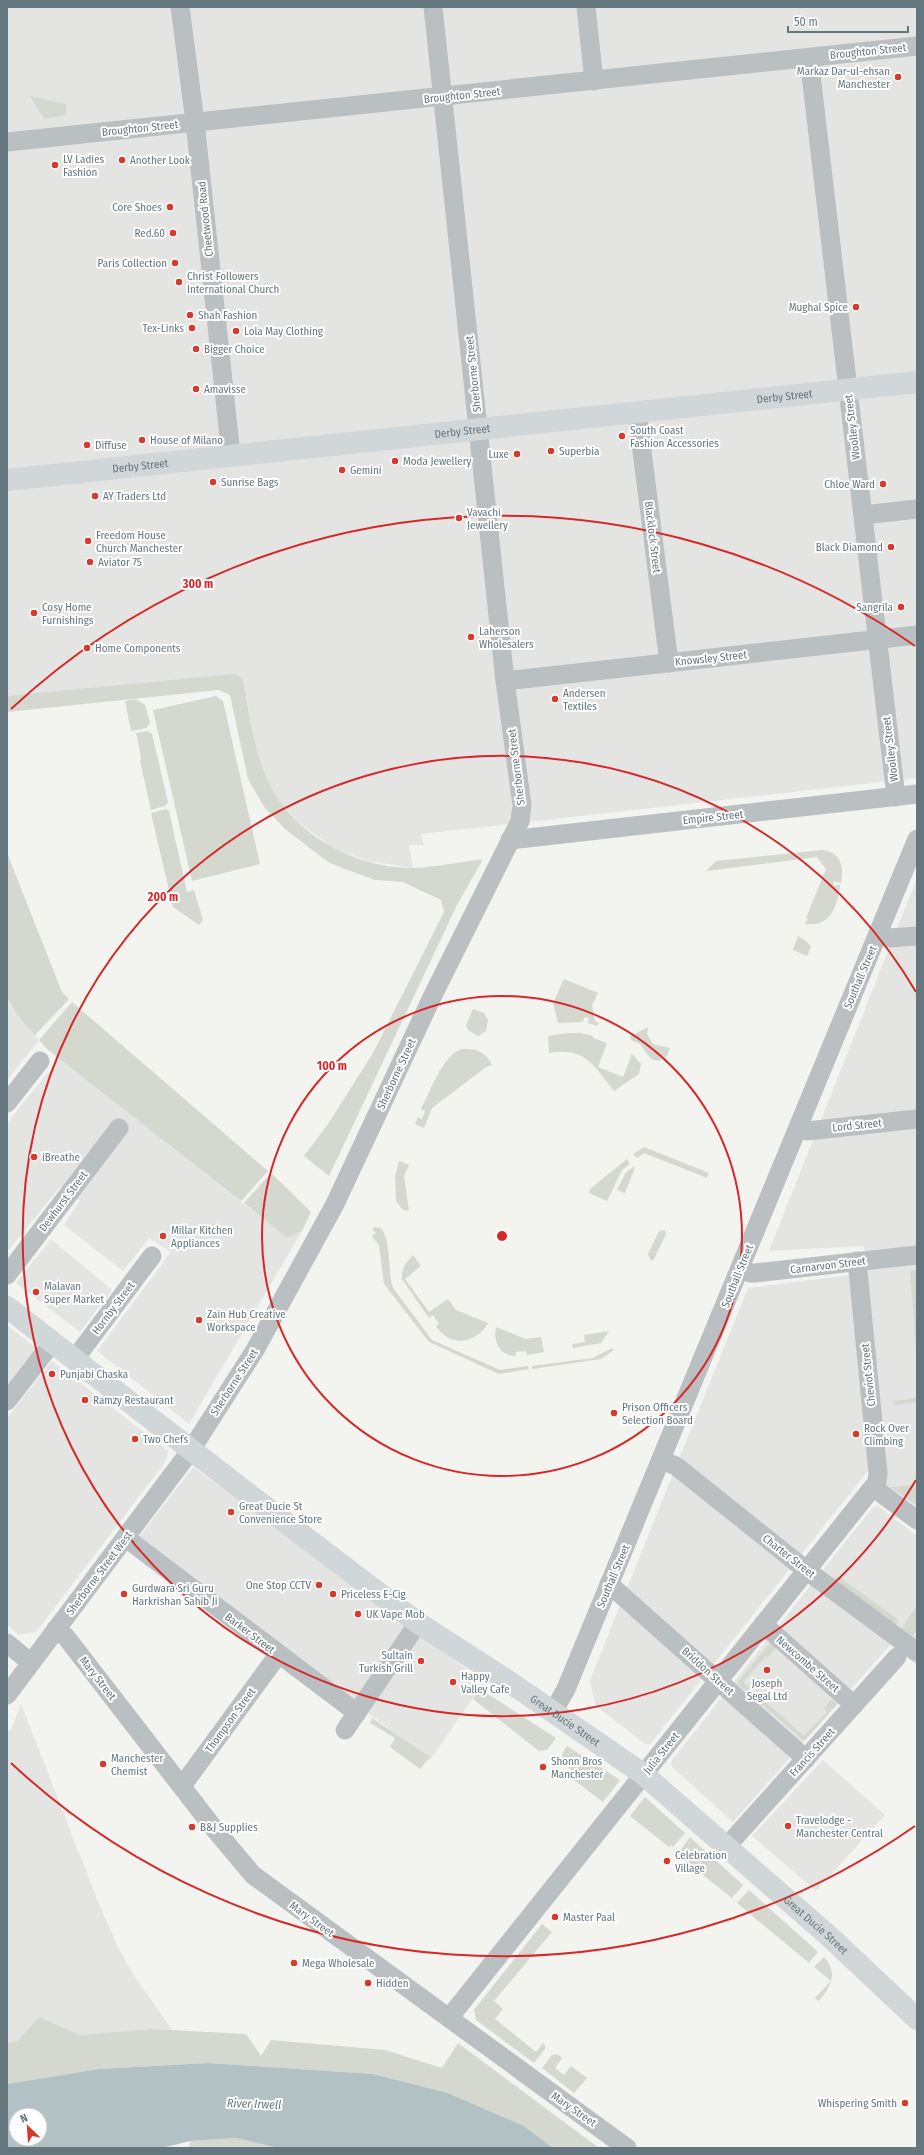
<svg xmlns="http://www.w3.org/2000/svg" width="924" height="2155" font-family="'Fira Sans Condensed',sans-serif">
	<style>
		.built { fill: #e4e4e3 }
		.green { fill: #d4d8cf }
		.water { fill: #b2c1c3; fill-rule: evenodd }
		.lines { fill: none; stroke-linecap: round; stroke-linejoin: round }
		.street { stroke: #babfc1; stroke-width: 19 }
		.secondary { stroke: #d1d6d9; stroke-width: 22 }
		.highway { stroke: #d1d6d9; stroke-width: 22 }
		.ring { fill: none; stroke: #d62828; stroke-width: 2 }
		.poi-dot { fill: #d63a2d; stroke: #fff; stroke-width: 1.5 }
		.labels { text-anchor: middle; stroke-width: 4; stroke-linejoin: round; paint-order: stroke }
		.street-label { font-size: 11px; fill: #64777f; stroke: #fff }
		.poi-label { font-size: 11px; fill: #64777f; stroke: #fff; text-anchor: start }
		.water-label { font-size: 12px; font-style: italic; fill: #60797c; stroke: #fff }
		.centre { fill: #d62828; stroke: #fff; stroke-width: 2 }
		.ring-label { font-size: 12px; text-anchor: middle; font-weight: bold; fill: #d62828; stroke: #fff; stroke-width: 4; stroke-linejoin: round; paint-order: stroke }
	</style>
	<rect width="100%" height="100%" fill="#f3f3f0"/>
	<g class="built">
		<polygon points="7,7 917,7 917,778 421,834 424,845 409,845 413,868 368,861 333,848 298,822 280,803 267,779 255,745 243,679 7,698"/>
		<polygon points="917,878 917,1507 886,1487 864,1246 769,1251"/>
		<polygon points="7,998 10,1005 39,1040 7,1080"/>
		<polygon points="60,1058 287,1238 302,1231 189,1424 97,1351 171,1252 149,1238 123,1271 64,1225 80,1201 60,1187 7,1252 7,1123"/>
		<polygon points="51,1239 112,1290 80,1332 16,1283"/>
		<polygon points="850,1275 871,1467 650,1744 645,1744 595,1705 590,1680 748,1288"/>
		<polygon points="7,1325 36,1348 7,1385"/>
		<polygon points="52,1361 168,1451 166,1461 36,1632 18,1635 7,1624 7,1418"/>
		<polygon points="193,1467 484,1682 430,1760 139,1537"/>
		<polygon points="878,1506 917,1536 917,1665 890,1645 733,1822 673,1768 671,1765 672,1760 873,1507"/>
		<polygon points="21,1704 99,1904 116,1943 129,1968 172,2030 150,2029 80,2035 39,2017 17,2041 7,2043 7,1731 11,1730"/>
		<polygon points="823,1760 885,1815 816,1891 752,1836"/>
	</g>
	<g class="green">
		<polygon points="30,96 66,104 66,115 44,119"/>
		<path d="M234 674 243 679C249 713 253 746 267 778 289 833 356 869 414 868 436 867 460 862 483 859L457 905 329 1176 304 1156 328 1124 373 1053 444 912 441 900 403 882 375 880 342 868 328 862 285 829 265 808 248 779 230 695 219 690 7 712V696Z"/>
		<polygon points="216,696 223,701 260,864 192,881 153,710"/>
		<polygon points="136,699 145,705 150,723 146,728 131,731 125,701"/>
		<polygon points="148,731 152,734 168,802 165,806 151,810 140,761 141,757 136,733"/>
		<polygon points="166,809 169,811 187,892 194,890 203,920 199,925 173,907 151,813"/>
		<path d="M822 850C841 852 844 866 841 883L834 881 833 886 840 885C837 907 831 927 805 924L808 919 806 918 826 869 817 857 706 871 716 861Z"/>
		<polygon points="7,853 62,992 69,999 35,1035 18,1016 7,998"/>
		<polygon points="798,936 806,941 811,947 807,956 793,950"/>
		<polygon points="564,979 598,993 592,1005 595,1021 599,1023 597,1026 588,1023 589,1018 584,1017 583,1022 558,1023 553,1003"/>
		<polygon points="72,1002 268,1171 241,1201 47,1049 39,1040"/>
		<polygon points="473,1009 484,1013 488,1020 486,1031 478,1036 468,1030 466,1025"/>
		<polygon points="648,1027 647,1034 653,1044 670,1048 667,1056 659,1061 651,1059 640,1044 631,1040 631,1038 629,1037"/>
		<path d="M568 1033H580L593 1036V1038L607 1043 598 1067 623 1077 632 1054 641 1064 639 1074 614 1091C593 1065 586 1047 549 1053L548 1036Z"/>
		<path d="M462 1049C477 1049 485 1051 492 1065L486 1067 432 1108 424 1128 415 1124 418 1117 422 1119 425 1111 421 1109C430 1092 443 1054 462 1049Z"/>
		<polygon points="644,1147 709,1173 707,1178 644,1153 637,1158 633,1154"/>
		<polygon points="627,1159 630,1164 622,1170 607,1201 589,1193 590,1189"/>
		<polygon points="399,1161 409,1165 404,1176 409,1211 403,1210 396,1201 395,1176"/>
		<polygon points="634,1166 634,1170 625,1193 617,1190 625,1174"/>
		<polygon points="271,1173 311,1212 302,1231 287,1238 244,1203"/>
		<path d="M375 1227 381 1228C392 1241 387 1271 393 1288L432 1340 500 1370 528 1366 529 1369 499 1374 429 1342 384 1284 379 1245 372 1236 376 1233 372 1229Z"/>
		<polygon points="665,1230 666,1234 654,1259 651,1261 648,1254 659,1231"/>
		<path d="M413 1255 421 1266 405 1279 429 1312 448 1299 456 1310 488 1323C476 1344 450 1348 436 1326L439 1324 433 1315 429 1318 402 1279C401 1268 406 1263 413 1255Z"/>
		<polygon points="916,1270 917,1349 916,1349 910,1271"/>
		<path d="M496 1327 526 1339 541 1337 544 1352 527 1355 526 1351 516 1352V1356C499 1355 493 1342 496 1327Z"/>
		<polygon points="609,1331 601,1343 573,1348 572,1344 585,1342 584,1335"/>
		<polygon points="612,1348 614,1350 601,1359 532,1369 532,1366 593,1358"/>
		<polygon points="917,1398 917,1402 894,1405 894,1401"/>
		<polygon points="917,1485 917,1506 891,1487"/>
		<polygon points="838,1576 896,1618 898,1621 895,1625 831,1579"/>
		<polygon points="917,1605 917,1630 912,1637 901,1629"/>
		<polygon points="770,1643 776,1648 767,1658 765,1657 743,1682 804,1736 827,1712 824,1708 832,1699 837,1704 805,1740 803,1740 737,1683"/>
		<polygon points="480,1689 556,1738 547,1750 539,1751 473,1699"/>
		<polygon points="372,1718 430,1757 420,1769 390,1747 395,1738 370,1723"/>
		<polygon points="567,1746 620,1780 603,1802 569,1776 573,1771 563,1763 562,1754"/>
		<polygon points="645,1797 685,1833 673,1847 671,1845 669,1847 630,1816"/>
		<polygon points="690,1837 743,1885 732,1898 679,1856 681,1854 679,1852"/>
		<polygon points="749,1890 818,1952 809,1963 737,1903"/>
		<polygon points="542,1924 552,1932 494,2001 503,2009 495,2019 536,2052 543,2043 545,2045 545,2049 534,2063 476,2020 474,2010"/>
		<path d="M824 1957C839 1973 830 1988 819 2001L815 1998 831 1981 814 1967Z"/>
		<polygon points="39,2017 80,2035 150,2029 246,2034 261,2056 271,2040 385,2050 442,2068 458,2043 599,2148 553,2148 524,2126 448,2093 373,2074 208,2063 99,2069 7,2084 7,2043 17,2041"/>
		<polygon points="557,2054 562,2058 555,2068 564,2075 571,2066 587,2078 574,2093 542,2068 552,2055"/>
		<polygon points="236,2138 278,2148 189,2148 190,2141"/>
	</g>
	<path class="water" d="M208 2063 373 2074 448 2093 524 2126 553 2148H278L236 2138 190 2141 162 2148H7V2084L99 2069ZM16 2115H40V2139H16Z"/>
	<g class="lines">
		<g class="street">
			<polyline points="180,7 195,122 231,455"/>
			<polyline points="586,7 594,81"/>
			<polyline points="809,58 896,797"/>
			<polyline points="7,142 917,46"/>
			<polyline points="637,412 669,663"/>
			<polyline points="863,515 917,509"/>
			<polyline points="505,681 917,635"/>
			<polyline points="510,840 917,794"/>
			<polyline points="878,934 889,938 917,936"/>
			<polyline points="7,1103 40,1061"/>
			<polyline points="798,1128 807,1131 917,1119"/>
			<polyline points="740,1269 750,1273 755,1273 917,1255"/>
			<polyline points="7,1275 119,1128"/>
			<polyline points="74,1360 152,1256"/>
			<polyline points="7,1401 52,1343"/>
			<polyline points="661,1460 676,1466 806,1570 917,1652"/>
			<polyline points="874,1488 917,1520"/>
			<polyline points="126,1538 357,1713"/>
			<polyline points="609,1584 806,1759"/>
			<polyline points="763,1624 854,1705"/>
			<polyline points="56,1629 66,1637 216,1831 253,1875 627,2148"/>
			<polyline points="7,1643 31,1663"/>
			<polyline points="7,1695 191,1450 255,1350 335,1204 433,995 520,821 522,805 505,681 433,7"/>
			<polyline points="553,1712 566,1689 917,839"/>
			<polyline points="345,1730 418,1623"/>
			<polyline points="182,1786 278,1655"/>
			<polyline points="727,1846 897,1657"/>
			<polyline points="449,2018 877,1482 878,1473 857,1261"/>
		</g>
		<path class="secondary" id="s1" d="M7 480 917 382"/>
		<path class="highway" id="s2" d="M7 1307 243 1490 418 1623 508 1681 643 1774 830 1937 917 2019"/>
	</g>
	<g class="ring">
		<circle cx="502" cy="1236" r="240"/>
		<path d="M916 1480A480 480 0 1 1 916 992"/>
		<path d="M915 1826A720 720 0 0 1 11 1763M11 709A720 720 0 0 1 915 646"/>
	</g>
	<g class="poi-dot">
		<circle cx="898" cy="77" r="4"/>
		<circle cx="122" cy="160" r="4"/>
		<circle cx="55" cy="165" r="4"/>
		<circle cx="170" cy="207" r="4"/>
		<circle cx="173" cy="233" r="4"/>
		<circle cx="175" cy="263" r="4"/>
		<circle cx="179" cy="282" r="4"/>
		<circle cx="856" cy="307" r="4"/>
		<circle cx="190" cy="315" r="4"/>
		<circle cx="192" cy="328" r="4"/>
		<circle cx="236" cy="331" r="4"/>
		<circle cx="196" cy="349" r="4"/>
		<circle cx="196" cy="389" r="4"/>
		<circle cx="622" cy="436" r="4"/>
		<circle cx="142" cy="440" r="4"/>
		<circle cx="87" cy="445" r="4"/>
		<circle cx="551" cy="451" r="4"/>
		<circle cx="517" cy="454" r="4"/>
		<circle cx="395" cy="461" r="4"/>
		<circle cx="342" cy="470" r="4"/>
		<circle cx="213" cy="482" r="4"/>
		<circle cx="883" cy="484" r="4"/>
		<circle cx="95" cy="496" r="4"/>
		<circle cx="459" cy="518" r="4"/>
		<circle cx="88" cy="541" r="4"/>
		<circle cx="891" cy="547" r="4"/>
		<circle cx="90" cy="562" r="4"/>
		<circle cx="901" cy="607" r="4"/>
		<circle cx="34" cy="613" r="4"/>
		<circle cx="471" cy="637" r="4"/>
		<circle cx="87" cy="648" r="4"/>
		<circle cx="555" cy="699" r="4"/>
		<circle cx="34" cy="1157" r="4"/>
		<circle cx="163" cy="1236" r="4"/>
		<circle cx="36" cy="1292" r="4"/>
		<circle cx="199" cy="1320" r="4"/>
		<circle cx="52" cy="1374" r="4"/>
		<circle cx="85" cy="1400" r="4"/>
		<circle cx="614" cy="1413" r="4"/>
		<circle cx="856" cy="1434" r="4"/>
		<circle cx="135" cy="1439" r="4"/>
		<circle cx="231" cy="1512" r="4"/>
		<circle cx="319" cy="1585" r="4"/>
		<circle cx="124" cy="1594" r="4"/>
		<circle cx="333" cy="1594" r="4"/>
		<circle cx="358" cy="1614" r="4"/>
		<circle cx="421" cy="1661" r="4"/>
		<circle cx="767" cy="1670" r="4"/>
		<circle cx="453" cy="1682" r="4"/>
		<circle cx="103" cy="1764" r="4"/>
		<circle cx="543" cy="1767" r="4"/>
		<circle cx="788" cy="1826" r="4"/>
		<circle cx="192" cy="1827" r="4"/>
		<circle cx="667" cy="1861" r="4"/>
		<circle cx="555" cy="1917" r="4"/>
		<circle cx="294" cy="1963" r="4"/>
		<circle cx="368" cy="1983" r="4"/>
		<circle cx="905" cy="2103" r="4"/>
	</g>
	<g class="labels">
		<g class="street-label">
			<text transform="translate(868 51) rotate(-6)" y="4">Broughton Street</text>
			<text transform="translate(462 95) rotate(-6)" y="4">Broughton Street</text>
			<text transform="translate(140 128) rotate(-6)" y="4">Broughton Street</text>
			<text transform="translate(205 219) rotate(-96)" y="4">Cheetwood Road</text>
			<text transform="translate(473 374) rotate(-96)" y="4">Sherborne Street</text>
			<text dy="4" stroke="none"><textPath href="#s1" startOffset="782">Derby Street</textPath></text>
			<text transform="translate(852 427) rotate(-97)" y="4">Woolley Street</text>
			<text dy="4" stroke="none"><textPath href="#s1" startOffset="458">Derby Street</textPath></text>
			<text dy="4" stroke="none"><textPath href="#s1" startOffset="134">Derby Street</textPath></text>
			<text transform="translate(653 537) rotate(83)" y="4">Blacklock Street</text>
			<text transform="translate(711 658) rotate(-6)" y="4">Knowsley Street</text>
			<text transform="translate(890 749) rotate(-97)" y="4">Woolley Street</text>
			<text transform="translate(516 767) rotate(-97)" y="4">Sherborne Street</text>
			<text transform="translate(713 817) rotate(-6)" y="4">Empire Street</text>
			<text transform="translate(860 977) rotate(-67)" y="4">Southall Street</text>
			<text transform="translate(396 1074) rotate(-65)" y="4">Sherborne Street</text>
			<text transform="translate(857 1125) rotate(-6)" y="4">Lord Street</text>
			<text transform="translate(63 1201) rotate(-53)" y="4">Dewhurst Street</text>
			<text transform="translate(828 1265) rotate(-7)" y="4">Carnarvon Street</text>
			<text transform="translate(737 1276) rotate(-68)" y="4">Southall Street</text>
			<text transform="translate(113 1308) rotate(-53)" y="4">Hornby Street</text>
			<text transform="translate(868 1375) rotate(-96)" y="4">Cheviot Street</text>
			<text transform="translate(234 1382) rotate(-57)" y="4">Sherborne Street</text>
			<text transform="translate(789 1556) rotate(38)" y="4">Charter Street</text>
			<text transform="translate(99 1573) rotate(-53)" y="4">Sherborne Street West</text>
			<text transform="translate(613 1576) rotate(-67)" y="4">Southall Street</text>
			<text transform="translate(250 1633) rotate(37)" y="4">Barker Street</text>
			<text transform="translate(808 1664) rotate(41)" y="4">Newcombe Street</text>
			<text transform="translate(708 1671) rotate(42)" y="4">Briddon Street</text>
			<text transform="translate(98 1678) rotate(52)" y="4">Mary Street</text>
			<text transform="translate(230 1720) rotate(-54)" y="4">Thompson Street</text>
			<text dy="4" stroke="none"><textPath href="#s2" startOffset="695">Great Ducie Street</textPath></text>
			<text transform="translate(812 1752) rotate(-48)" y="4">Francis Street</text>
			<text transform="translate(661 1753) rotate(-51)" y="4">Julia Street</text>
			<text transform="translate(312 1919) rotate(36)" y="4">Mary Street</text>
			<text dy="4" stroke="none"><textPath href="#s2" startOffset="1019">Great Ducie Street</textPath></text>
			<text transform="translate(574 2109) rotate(35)" y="4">Mary Street</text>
		</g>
		<g class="poi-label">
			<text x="890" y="75" text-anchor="end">Markaz Dar-ul-ehsan<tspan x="890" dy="13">Manchester</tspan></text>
			<text x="63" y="163">LV Ladies<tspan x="63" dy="13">Fashion</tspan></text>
			<text x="130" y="164">Another Look</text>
			<text x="162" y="211" text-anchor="end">Core Shoes</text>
			<text x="165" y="237" text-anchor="end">Red.60</text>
			<text x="167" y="267" text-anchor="end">Paris Collection</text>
			<text x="187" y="280">Christ Followers<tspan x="187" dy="13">International Church</tspan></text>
			<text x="848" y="311" text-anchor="end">Mughal Spice</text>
			<text x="198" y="319">Shah Fashion</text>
			<text x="184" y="332" text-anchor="end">Tex-Links</text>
			<text x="244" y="335">Lola May Clothing</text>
			<text x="204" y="353">Bigger Choice</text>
			<text x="204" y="393">Amavisse</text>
			<text x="630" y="434">South Coast<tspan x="630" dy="13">Fashion Accessories</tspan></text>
			<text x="150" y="444">House of Milano</text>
			<text x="95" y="449">Diffuse</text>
			<text x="559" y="455">Superbia</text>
			<text x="509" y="458" text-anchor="end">Luxe</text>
			<text x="403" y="465">Moda Jewellery</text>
			<text x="350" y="474">Gemini</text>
			<text x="221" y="486">Sunrise Bags</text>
			<text x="875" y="488" text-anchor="end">Chloe Ward</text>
			<text x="103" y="500">AY Traders Ltd</text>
			<text x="467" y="516">Vavachi<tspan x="467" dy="13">Jewellery</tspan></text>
			<text x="96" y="539">Freedom House<tspan x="96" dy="13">Church Manchester</tspan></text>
			<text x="883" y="551" text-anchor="end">Black Diamond</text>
			<text x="98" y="566">Aviator 75</text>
			<text x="42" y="611">Cosy Home<tspan x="42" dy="13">Furnishings</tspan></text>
			<text x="893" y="611" text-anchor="end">Sangrila</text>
			<text x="479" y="635">Laherson<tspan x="479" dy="13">Wholesalers</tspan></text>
			<text x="95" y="652">Home Components</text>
			<text x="563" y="697">Andersen<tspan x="563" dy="13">Textiles</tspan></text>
			<text x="42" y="1161">iBreathe</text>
			<text x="171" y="1234">Millar Kitchen<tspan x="171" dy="13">Appliances</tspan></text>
			<text x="44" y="1290">Malavan<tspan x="44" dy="13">Super Market</tspan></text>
			<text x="207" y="1318">Zain Hub Creative<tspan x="207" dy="13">Workspace</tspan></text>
			<text x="60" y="1378">Punjabi Chaska</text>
			<text x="93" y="1404">Ramzy Restaurant</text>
			<text x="622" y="1411">Prison Officers<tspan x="622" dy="13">Selection Board</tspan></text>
			<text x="864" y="1432">Rock Over<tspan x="864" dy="13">Climbing</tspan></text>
			<text x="143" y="1443">Two Chefs</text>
			<text x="239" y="1510">Great Ducie St<tspan x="239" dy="13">Convenience Store</tspan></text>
			<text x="311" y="1589" text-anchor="end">One Stop CCTV</text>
			<text x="132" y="1592">Gurdwara Sri Guru<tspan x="132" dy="13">Harkrishan Sahib Ji</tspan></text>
			<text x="341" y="1598">Priceless E-Cig</text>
			<text x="366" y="1618">UK Vape Mob</text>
			<text x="413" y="1659" text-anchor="end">Sultain<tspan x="413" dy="13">Turkish Grill</tspan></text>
			<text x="461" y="1680">Happy<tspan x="461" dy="13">Valley Cafe</tspan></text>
			<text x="767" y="1687" text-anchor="middle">Joseph<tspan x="767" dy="13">Segal Ltd</tspan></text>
			<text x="111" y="1762">Manchester<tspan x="111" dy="13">Chemist</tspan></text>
			<text x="551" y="1765">Shonn Bros<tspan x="551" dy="13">Manchester</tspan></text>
			<text x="796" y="1824">Travelodge -<tspan x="796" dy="13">Manchester Central</tspan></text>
			<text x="200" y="1831">B&amp;J Supplies</text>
			<text x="675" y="1859">Celebration<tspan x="675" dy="13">Village</tspan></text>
			<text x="563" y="1921">Master Paal</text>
			<text x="302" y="1967">Mega Wholesale</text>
			<text x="376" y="1987">Hidden</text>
			<text x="897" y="2107" text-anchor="end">Whispering Smith</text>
		</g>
		<g class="water-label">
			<text transform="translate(254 2104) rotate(2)" y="4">River Irwell</text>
		</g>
	</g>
	<circle cx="502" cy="1236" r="6" class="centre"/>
	<g class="ring-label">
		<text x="198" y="588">300 m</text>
		<text x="163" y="901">200 m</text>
		<text x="332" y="1070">100 m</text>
	</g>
	<rect width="924" height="2155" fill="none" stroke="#64777f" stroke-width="16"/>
	<g transform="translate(28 2127) rotate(335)"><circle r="19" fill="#ffffff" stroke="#c1c9cc"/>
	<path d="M0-3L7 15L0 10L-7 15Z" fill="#d63a2d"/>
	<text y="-6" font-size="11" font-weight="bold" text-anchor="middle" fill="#64777f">N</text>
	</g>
	<path d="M788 26v6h120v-6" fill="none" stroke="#64777f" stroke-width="2"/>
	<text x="794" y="26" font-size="12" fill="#64777f" stroke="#ffffff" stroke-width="3" paint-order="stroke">50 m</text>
</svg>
